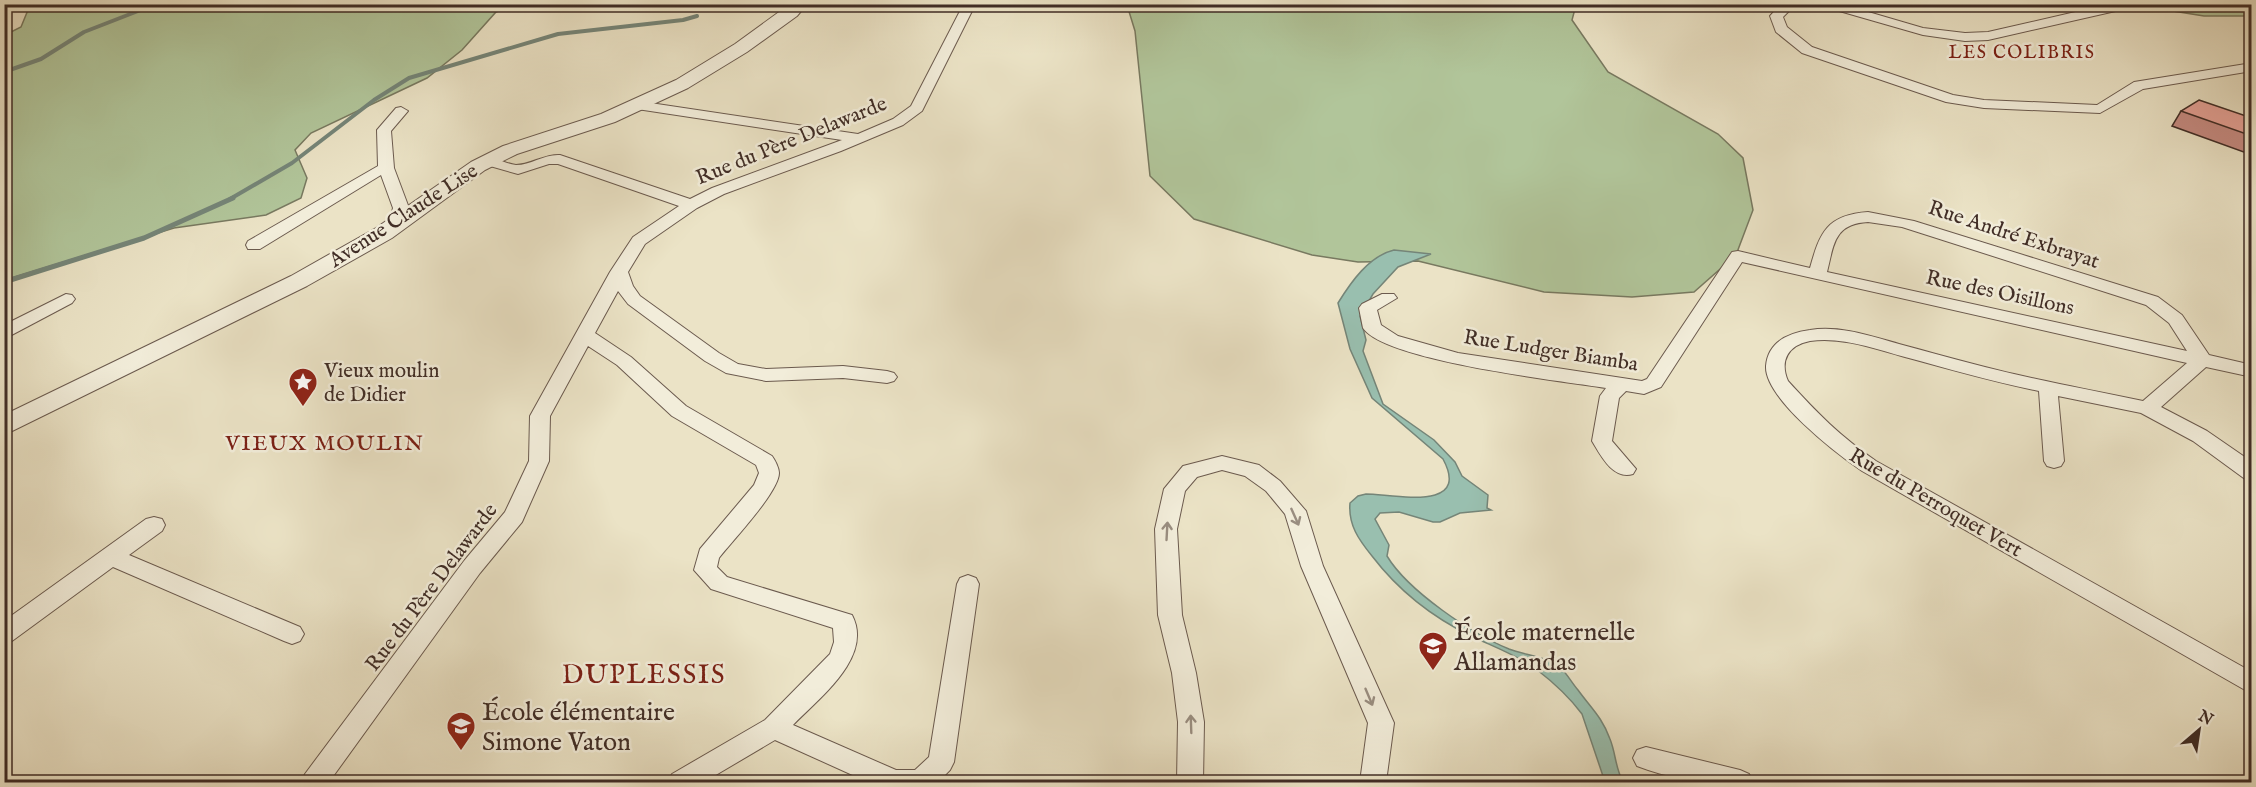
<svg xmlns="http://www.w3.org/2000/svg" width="2256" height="787" font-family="'IM FELL English',serif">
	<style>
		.green { fill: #b1c59a; stroke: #787960; stroke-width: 1.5 }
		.water { fill: #99bfaf; stroke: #758578; stroke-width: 1.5 }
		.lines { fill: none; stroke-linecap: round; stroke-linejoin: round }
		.stream-far1 { stroke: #758578; stroke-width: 4 }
		.stream { stroke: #758578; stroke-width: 5 }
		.minor-casing { stroke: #6b5a4e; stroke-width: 2 }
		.tertiary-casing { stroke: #6b5a4e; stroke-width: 2 }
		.minor { fill: #f2edda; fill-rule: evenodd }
		.tertiary { fill: #f2edda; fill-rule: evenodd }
		.wall { fill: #c68b82; stroke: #402d26; stroke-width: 1.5 }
		.building { fill: #e6a297; stroke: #402d26; stroke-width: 1.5 }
		.oneway { stroke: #998d80 }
		.labels { text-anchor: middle; stroke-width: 5; stroke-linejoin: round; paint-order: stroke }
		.far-neighbourhood-label { font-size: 18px; letter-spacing: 1.5px; fill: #7a1f14; stroke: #f2edda }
		.street-label { font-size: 21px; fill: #402d26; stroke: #f2edda }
		.poi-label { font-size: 21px; fill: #402d26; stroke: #f2edda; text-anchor: start }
		.neighbourhood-label { font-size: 22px; letter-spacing: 1.5px; fill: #7a1f14; stroke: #f2edda }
		.near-poi-label { font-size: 26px; fill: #402d26; stroke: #f2edda; text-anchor: start }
		.near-neighbourhood-label { font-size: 27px; letter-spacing: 1.5px; fill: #7a1f14; stroke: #f2edda }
	</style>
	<rect width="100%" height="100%" fill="#ebe3c6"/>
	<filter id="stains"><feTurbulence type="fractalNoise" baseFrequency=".00333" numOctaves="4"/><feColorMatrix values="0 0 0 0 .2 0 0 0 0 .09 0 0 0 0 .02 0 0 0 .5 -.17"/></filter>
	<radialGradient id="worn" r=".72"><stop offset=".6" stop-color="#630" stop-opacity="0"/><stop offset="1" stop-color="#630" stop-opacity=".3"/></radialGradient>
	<g class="green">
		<polygon points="30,5 30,4 514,5 496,12 462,50 427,78 311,133 295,150 307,178 301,198 266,215 174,228 5,280 5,35 21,27"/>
		<polygon points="1127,5 1576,5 1572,20 1608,72 1718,134 1743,158 1753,210 1736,255 1694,292 1632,297 1544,292 1418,261 1358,262 1312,255 1194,219 1150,176 1135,31"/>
		<polygon points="2135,5 2251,5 2251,16 2204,16"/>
	</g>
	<path class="water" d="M1394 250 1431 254 1398 267 1373 294 1360 316 1366 340 1363 351 1383 404 1434 440 1455 462 1462 476 1488 495 1487 508 1491 510 1460 513 1440 522H1433L1399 512 1380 513 1375 519 1389 545 1387 556C1408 591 1472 634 1509 649 1525 655 1549 657 1561 668 1567 674 1572 683 1578 690 1591 708 1602 717 1610 739 1616 754 1615 767 1623 782H1605L1582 714C1570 698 1553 682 1536 669 1517 655 1492 646 1471 636 1432 617 1398 590 1372 556 1359 540 1348 525 1350 503L1358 496 1366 494C1392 494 1472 513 1443 459L1372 398 1350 349 1338 303C1351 282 1369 256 1394 250Z"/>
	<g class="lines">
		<g class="stream-far1">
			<polyline points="4,72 41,59 84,32 156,4"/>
			<polyline points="230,199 292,163 374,100 409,78 558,34 683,20 697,16"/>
		</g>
		<polyline class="stream" points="4,282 144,238 233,198"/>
		<g class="minor-casing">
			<g id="minor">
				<path d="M961 4H973L972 11 922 111 903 125 841 151 724 194 697 208 645 244 628 272 633 286 640 296 719 353 738 364 766 369 843 366 887 371 894 373 897 377 894 381 887 383 843 378 766 381 726 373 705 361 628 304 618 291 595 333 631 357 686 406 772 456C775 460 779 468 779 473 779 492 732 541 719 558L717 567 727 577 852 615C874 657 819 698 793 725L896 770H915L929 757 957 584 960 578 968 575 976 578 979 584 954 762 950 770 938 782H868L775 740 704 782H668L672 774 765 720 830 654 834 642 833 628 711 589 694 570 700 549 754 485 759 473 756 465 672 416 617 365 588 346 550 416 549 461 522 522 480 573 329 782H301L305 774 464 561 505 512 529 461 530 416 610 272 633 237 679 206 558 164H549L518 174 483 164 480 161 483 158C495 155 504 164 516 165 531 165 544 154 560 155L690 199 712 188 842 140 637 109 630 105 632 102 637 101 858 134 893 119 911 106 960 11Z"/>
				<polygon points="1781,4 1805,4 1791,9 1783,17 1787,27 1812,47 1953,95 1984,100 2097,105 2134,82 2252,63 2252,71 2143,89 2100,113 1984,108 1946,102 1802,53 1776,32 1770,16"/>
				<polygon points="1815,4 1841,4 1923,28 1965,33 1988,32 2110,4 2126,6 2120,10 1988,40 1965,41 1923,35"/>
				<polygon points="401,107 408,111 391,131 394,168 409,208 403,226 391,226 389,223 393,208 381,175 260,249 248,249 246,245 248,241 378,166 377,130 396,108"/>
				<path d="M1868 212 1914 221 2158 297 2182 315 2209 355 2252 365V377L2206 367 2161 407 2207 431 2252 462V481L2245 479 2193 441 2141 413 2058 396 2064 461 2061 466 2054 468 2047 466 2044 461 2039 391C1994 382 1949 369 1905 357 1876 349 1841 336 1810 341 1789 345 1779 360 1788 381 1817 413 1840 436 1876 461L2252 672V694L1862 471C1837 454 1764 398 1766 366 1768 342 1788 333 1810 330 1839 325 1871 336 1899 344 1937 354 1975 365 2014 374 2057 384 2100 392 2143 401L2187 363 1742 262 1661 387 1644 394 1626 391 1619 398 1612 441 1636 469 1633 474C1613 480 1601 456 1592 441L1600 396 1606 388C1562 381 1385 361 1363 328L1359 308 1362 304 1382 294H1394L1397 298 1377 310 1381 325 1398 336 1458 353 1642 381 1647 379 1732 252 1738 251 1810 268C1820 232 1827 215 1868 212ZM1868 222 1902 227 2146 305 2169 323 2187 351 1827 272C1834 244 1834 224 1868 222Z"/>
				<polygon points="66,294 72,295 75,299 72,303 4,339 4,325"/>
				<polygon points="1222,456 1259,465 1280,481 1306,511 1323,566 1394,723 1386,782 1360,782 1368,723 1301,566 1285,514 1266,491 1245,476 1222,470 1197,477 1185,491 1177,529 1182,615 1196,673 1204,722 1203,782 1177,782 1178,722 1172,673 1158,615 1155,529 1164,489 1183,466"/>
				<polygon points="154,517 162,519 165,525 162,531 129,555 300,627 304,634 300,641 292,644 284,641 113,567 12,641 4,643 4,621 146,519"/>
				<path d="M1646 747 1740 770 1749 774 1753 782C1714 786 1674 780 1637 766L1633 758 1637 750Z"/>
			</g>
		</g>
		<g class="tertiary-casing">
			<polygon id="tertiary" points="790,4 807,4 797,16 747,52 688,88 615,122 517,154 485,170 392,238 307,286 4,435 4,415 291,276 376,228 471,162 503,146 601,114 676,80 735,44"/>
		</g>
		<use href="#minor" class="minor"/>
		<use href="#tertiary" class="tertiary"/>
	</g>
	<polygon class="wall" points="2181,111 2252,118 2252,155 2172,126"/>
	<polygon class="building" points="2199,100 2252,118 2252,136 2181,111"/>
	<defs><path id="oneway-shaft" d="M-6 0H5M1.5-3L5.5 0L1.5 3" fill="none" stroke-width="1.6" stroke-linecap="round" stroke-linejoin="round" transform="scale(1.5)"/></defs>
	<g class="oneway">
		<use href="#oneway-shaft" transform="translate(1295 517) rotate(66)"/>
		<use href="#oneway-shaft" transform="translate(1167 531) rotate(-87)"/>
		<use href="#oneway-shaft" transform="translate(1369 697) rotate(67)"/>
		<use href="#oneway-shaft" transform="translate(1191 724) rotate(-92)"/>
	</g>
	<defs>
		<g id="sight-pin" transform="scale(1.5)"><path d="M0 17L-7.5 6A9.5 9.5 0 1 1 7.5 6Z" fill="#8f2418" stroke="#f2edda"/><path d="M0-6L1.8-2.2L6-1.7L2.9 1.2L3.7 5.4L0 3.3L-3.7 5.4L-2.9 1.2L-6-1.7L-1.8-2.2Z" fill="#fff"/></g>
		<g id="school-pin" transform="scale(1.5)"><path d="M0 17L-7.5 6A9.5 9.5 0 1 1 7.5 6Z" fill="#8f2418" stroke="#f2edda"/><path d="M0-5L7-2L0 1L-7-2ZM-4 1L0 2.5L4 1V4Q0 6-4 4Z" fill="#fff"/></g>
	</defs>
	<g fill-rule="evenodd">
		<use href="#sight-pin" x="303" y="382"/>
		<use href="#school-pin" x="1433" y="646"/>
		<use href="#school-pin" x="461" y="726"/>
	</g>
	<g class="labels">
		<g class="far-neighbourhood-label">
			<text x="2022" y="58">LES COLIBRIS</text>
		</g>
		<g class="street-label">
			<text transform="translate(791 140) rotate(-22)" y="7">Rue du Père Delawarde</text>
			<text transform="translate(403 215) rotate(-33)" y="7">Avenue Claude Lise</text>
			<text transform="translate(2014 234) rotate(18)" y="7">Rue André Exbrayat</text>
			<text transform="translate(2000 292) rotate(12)" y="7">Rue des Oisillons</text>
			<text transform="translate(1551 350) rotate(9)" y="7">Rue Ludger Biamba</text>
			<text transform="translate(1936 502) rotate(30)" y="7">Rue du Perroquet Vert</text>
			<text transform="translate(431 587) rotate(-53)" y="7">Rue du Père Delawarde</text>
		</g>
		<g class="poi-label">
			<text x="324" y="377">Vieux moulin<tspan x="324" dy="24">de Didier</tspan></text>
		</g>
		<g class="neighbourhood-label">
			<text x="325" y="450">VIEUX MOULIN</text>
		</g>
		<g class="near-poi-label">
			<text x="1454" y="640">École maternelle<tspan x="1454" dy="30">Allamandas</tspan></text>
			<text x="482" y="720">École élémentaire<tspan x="482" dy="30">Simone Vaton</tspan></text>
		</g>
		<g class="near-neighbourhood-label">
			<text x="644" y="683">DUPLESSIS</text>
		</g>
	</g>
	<rect width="2256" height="787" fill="none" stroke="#ebe3c6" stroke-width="24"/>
	<rect x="6" y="6" width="2244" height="775" fill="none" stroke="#402d26" stroke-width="3"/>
	<rect x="12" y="12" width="2232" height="763" fill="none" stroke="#402d26" stroke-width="1.5"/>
	<g transform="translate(2199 730) rotate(29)" stroke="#f2edda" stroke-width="4.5" paint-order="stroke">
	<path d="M0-4.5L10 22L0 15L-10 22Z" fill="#402d26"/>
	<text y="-9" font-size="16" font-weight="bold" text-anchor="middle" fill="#402d26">N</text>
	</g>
	<rect width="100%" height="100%" filter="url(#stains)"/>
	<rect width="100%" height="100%" fill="url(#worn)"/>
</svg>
